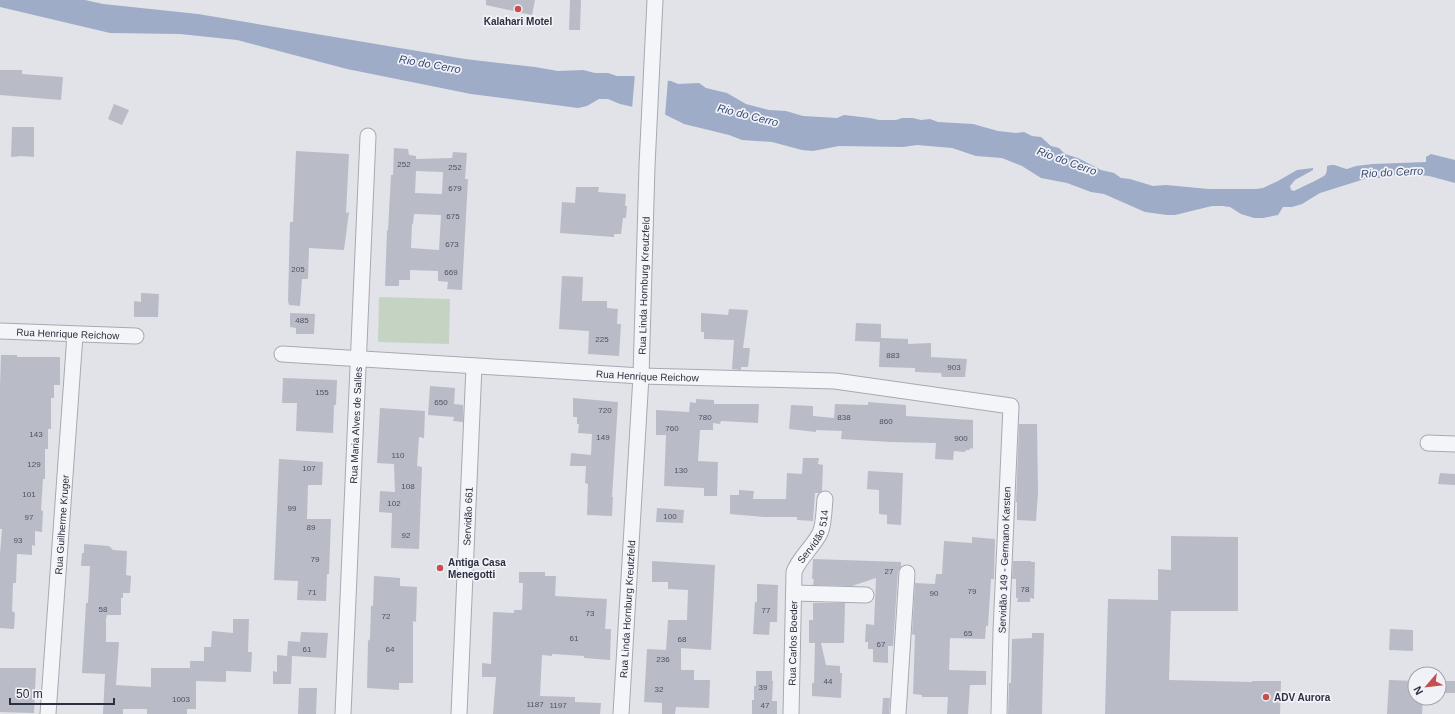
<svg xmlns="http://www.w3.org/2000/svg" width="1455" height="714" font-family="Helvetica,sans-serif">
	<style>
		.green { fill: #c5d3c3 }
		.water { fill: #9eacc7 }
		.pier { fill: #e1e3e9 }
		.building { fill: #b9bcc6; fill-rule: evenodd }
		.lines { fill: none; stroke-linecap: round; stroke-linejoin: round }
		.minor-casing { stroke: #a7a9b3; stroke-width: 17 }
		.minor { stroke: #f4f5f8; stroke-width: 15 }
		.poi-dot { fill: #c74e4e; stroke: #f1f2f7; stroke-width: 1.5 }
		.labels { text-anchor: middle; stroke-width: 3.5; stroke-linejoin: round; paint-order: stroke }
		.number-label { font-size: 8px; fill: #4e5262 }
		.poi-label { font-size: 10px; font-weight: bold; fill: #2b2f40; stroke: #f1f2f7; text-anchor: start }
		.street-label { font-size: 10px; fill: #2b2f40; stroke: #f1f2f7 }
		.water-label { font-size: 11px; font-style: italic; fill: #374872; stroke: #f1f2f7 }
	</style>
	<rect width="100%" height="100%" fill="#e1e3e9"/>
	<polygon class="green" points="379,297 450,299 449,344 378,342"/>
	<path class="water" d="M0 0H85L103 4 198 14 465 59 535 67 558 71 583 70 595 73H608L617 76H633L650 79 671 81 678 84 699 83 706 88 727 93 746 104 769 110 786 111 803 116 837 118 844 115 870 118 879 120H896L902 118H913L921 120 930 119 938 122 973 124 998 131 1016 133 1024 132 1032 136 1041 137 1051 146 1059 148 1065 154 1078 158 1101 170 1114 173 1121 178 1130 179 1153 186 1166 185 1209 189H1256L1263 188 1278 181 1297 170 1313 168V170L1295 180 1290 186 1291 190 1294 191C1298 189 1324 177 1325 175 1327 173 1327 169 1327 166 1335 163 1339 167 1347 169L1356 166 1373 164 1426 162V157L1431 154 1455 160V183L1429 176 1408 174 1395 175 1380 178 1371 177 1320 193 1302 204 1292 207H1283L1278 215 1263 218H1254L1241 214 1230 207 1222 206H1212L1175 215H1167L1145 212 1104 194 1091 192 1067 183 1041 178 1022 166 1002 158 976 156 952 148 917 145 903 147 839 146 813 151 802 150 772 142 742 140 729 135 684 124 664 114 620 104 608 99H599L587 106 578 108 471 94 347 69 237 40 180 34 110 33 0 7Z"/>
	<polygon class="pier" points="635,74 650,77 668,79 665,116 644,109 632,109"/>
	<g class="building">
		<polygon points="486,0 535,0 532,15 486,5"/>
		<polygon points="570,0 581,0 580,30 569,30"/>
		<polygon points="0,70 22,70 22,74 63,77 61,100 0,95"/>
		<polygon points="114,104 129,110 122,125 108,119"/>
		<polygon points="12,127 34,127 34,157 21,156 11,157"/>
		<path d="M394 148 408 149 409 155 416 156V159L452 158 453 152 467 153 465 179H468L462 290 447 289 448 282 438 281V271L410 270V280H399V286H385L387 230H388L391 175H393ZM416 171 443 172 442 194 415 193ZM414 214 441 215 439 250 411 248 412 224H413Z"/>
		<polygon points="296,151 349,154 346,213 349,212 344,250 309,248 308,279 302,279 300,306 289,305 288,301 290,222 293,222"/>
		<polygon points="576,187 599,187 598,192 626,194 625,206 627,206 626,218 623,218 621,234 614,234 614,237 560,233 562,202 575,203"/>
		<polygon points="562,276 583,277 582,301 607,301 607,308 618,309 617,324 621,324 619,356 588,354 589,331 559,329"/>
		<polygon points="141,293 159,294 158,317 134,317 134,301 141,302"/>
		<polygon points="729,309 748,310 743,348 750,348 748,367 741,367 741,370 732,369 734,340 704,339 704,332 701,332 701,313 728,315"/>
		<polygon points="290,313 315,314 314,334 296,334 296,328 290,327"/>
		<polygon points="856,323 881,324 881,338 908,339 908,344 931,343 931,357 967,359 965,377 942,377 941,373 915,372 915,368 879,367 880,342 855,341"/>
		<polygon points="1,355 17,355 17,357 60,357 60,385 54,385 54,398 51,398 51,429 48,429 48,449 45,449 45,479 43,479 41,510 43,511 42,532 35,531 35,546 32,545 32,555 17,554 16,583 13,583 12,611 15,613 14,629 0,628 0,554 2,529 0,529 0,387"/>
		<polygon points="283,378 337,380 336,405 334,405 333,433 296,431 297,403 282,403"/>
		<polygon points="430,386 455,388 454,404 463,405 463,422 453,421 454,417 428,415"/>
		<polygon points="573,398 618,402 612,497 613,497 612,516 587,515 588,484 585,483 586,466 570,466 571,453 591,455 592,434 578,433 579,424 577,424 577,417 573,417"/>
		<polygon points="696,399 714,400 714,404 759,404 758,423 721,421 720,424 713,423 713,430 700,430 698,461 718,462 717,496 704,496 704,488 664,486 666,435 656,435 656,410 689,412 690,402 696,403"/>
		<polygon points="868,402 906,405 906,416 973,420 973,449 970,448 970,450 966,450 965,452 954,451 953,460 935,459 936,443 890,442 841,439 842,431 816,430 816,432 789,429 791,405 813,406 813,416 834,418 835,404 868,405"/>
		<polygon points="380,408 425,411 424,438 419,437 417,466 422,467 419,549 391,548 392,513 379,512 380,491 395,492 394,464 377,463"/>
		<polygon points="1019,424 1037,424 1038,492 1036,521 1017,520 1017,502 1016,502"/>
		<polygon points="803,458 819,458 818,464 823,465 822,491 819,493 815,493 813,521 797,520 797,517 764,517 730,514 730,495 739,495 739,490 754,491 753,499 786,499 787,473 802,474"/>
		<polygon points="279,459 323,462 322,485 308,485 307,519 331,519 329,574 327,574 326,601 297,600 298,581 274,580"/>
		<polygon points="868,471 903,473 901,525 887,524 887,515 879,514 879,490 867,489"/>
		<polygon points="1440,473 1455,474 1455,485 1438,484"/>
		<polygon points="657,508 684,510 683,523 656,522"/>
		<polygon points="1171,536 1238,537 1238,611 1171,611 1169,680 1252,682 1252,681 1281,681 1280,714 1105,714 1108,599 1158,600 1158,569 1171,570"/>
		<polygon points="972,537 995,539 994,579 991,579 988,626 986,626 985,639 950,638 949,670 986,671 986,685 970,685 968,714 947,714 948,697 922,697 922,695 913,694 915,635 912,634 915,583 935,584 936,574 942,574 944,541 972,543"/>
		<polygon points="84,544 109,546 113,550 127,551 126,575 131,576 130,593 123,593 123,598 121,598 121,615 107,615 106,619 106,642 119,642 116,685 151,687 151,668 190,668 190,661 204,661 204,647 211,647 212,631 233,633 233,619 249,619 248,652 252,652 251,672 226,671 226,682 196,681 196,709 187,709 187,714 147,714 147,709 123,709 123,714 103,714 105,674 82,673 86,603 88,603 90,566 81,566 82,553 84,553"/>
		<polygon points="813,559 901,562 901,567 898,572 893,646 888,646 888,663 873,662 873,649 868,649 868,642 865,642 866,624 874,625 876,578 852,586 813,585 814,579 812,579"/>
		<polygon points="652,561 715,565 711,650 681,648 681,670 694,670 694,680 710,680 709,708 676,707 675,714 662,714 662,703 644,702 647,649 666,650 668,620 687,620 688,590 668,589 668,582 652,582"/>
		<polygon points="1013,561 1031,561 1031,562 1035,562 1034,599 1030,598 1030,602 1017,602 1018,598 1016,598 1016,579 1012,579"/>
		<polygon points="519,572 545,572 545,576 556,576 555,596 607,599 605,629 611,629 610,660 584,658 584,656 552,654 552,656 542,655 540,696 575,697 575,702 601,703 600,714 493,714 496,677 482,677 482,663 491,664 493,612 514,613 514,610 522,610 523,583 519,583"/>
		<polygon points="374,576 400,578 400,586 417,587 416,622 413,621 413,683 399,683 399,690 367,688 368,641 370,639 371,606 373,606"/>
		<polygon points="757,584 778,585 777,622 770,622 769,635 753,634 755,602 757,602"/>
		<polygon points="813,603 845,603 844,643 821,643 826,665 840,666 840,673 842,673 841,698 812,696 812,683 814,683 815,643 809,643 809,620 813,620"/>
		<polygon points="1390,629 1413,630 1413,651 1389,650"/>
		<polygon points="301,632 328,633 326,658 292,656 291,684 273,684 273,671 277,672 277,655 287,656 288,641 300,642"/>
		<polygon points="1032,633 1044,633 1042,714 1008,714 1009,683 1011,683 1012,639 1032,638"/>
		<polygon points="0,668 36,668 34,713 0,712"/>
		<polygon points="756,671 772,671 772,681 773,681 772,701 777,701 777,714 752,714 752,700 754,700 754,686 756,686"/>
		<polygon points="1389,680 1415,681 1415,698 1423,698 1422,714 1387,714"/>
		<polygon points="1445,681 1455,681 1455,693 1444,693"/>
		<polygon points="299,688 317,688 316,714 298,714"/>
		<polygon points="883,698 890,698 889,714 882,714"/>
	</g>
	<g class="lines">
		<g class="minor-casing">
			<g id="minor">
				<path id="s1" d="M0 331 136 336"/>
				<path id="s2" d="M282 354 641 376 835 381 1011 406 1001 632 999 714"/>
				<polyline points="1428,443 1455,444"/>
				<polyline points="794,593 866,595"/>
				<path id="s3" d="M48 714 75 335"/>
				<path id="s4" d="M343 714 368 136"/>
				<path id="s5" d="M459 714 474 366"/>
				<path id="s6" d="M621 714 641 376 647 166 655 0"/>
				<path id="s7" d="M791 714 794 572C799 558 813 547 820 533 824 525 824 508 825 499"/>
				<polyline points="898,714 907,573"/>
			</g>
		</g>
		<use href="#minor" class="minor"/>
	</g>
	<g class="poi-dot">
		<circle cx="518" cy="9" r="4"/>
		<circle cx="440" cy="568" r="4"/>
		<circle cx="1266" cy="697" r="4"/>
	</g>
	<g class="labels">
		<g class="number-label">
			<text x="404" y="167">252</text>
			<text x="455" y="170">252</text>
			<text x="455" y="191">679</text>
			<text x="453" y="219">675</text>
			<text x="452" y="247">673</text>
			<text x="298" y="272">205</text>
			<text x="451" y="275">669</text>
			<text x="302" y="323">485</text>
			<text x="602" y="342">225</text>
			<text x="893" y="358">883</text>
			<text x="954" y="370">903</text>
			<text x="322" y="395">155</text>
			<text x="441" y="405">650</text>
			<text x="605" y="413">720</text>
			<text x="705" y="420">780</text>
			<text x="844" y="420">838</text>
			<text x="886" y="424">860</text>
			<text x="672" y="431">760</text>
			<text x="36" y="437">143</text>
			<text x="603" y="440">149</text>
			<text x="961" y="441">900</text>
			<text x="398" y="458">110</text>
			<text x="34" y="467">129</text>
			<text x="309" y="471">107</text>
			<text x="681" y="473">130</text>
			<text x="408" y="489">108</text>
			<text x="29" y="497">101</text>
			<text x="394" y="506">102</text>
			<text x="292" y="511">99</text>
			<text x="670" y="519">100</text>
			<text x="29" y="520">97</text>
			<text x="311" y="530">89</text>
			<text x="406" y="538">92</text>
			<text x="18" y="543">93</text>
			<text x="315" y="562">79</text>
			<text x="889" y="574">27</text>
			<text x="1025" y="592">78</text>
			<text x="972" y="594">79</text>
			<text x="312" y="595">71</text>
			<text x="934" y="596">90</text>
			<text x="103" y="612">58</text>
			<text x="766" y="613">77</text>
			<text x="590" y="616">73</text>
			<text x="386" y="619">72</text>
			<text x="968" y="636">65</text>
			<text x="574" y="641">61</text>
			<text x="682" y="642">68</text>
			<text x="881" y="647">67</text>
			<text x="307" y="652">61</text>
			<text x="390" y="652">64</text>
			<text x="663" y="662">236</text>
			<text x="828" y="684">44</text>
			<text x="763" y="690">39</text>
			<text x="659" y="692">32</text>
			<text x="181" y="702">1003</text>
			<text x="535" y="707">1187</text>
			<text x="558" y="708">1197</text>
			<text x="765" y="708">47</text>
		</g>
		<g class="poi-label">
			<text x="518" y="25" text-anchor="middle">Kalahari Motel</text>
			<text x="448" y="566">Antiga Casa<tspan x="448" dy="12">Menegotti</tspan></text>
			<text x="1274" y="701">ADV Aurora</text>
		</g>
		<g class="street-label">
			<text dy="4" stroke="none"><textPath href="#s6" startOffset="429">Rua Linda Hornburg Kreutzfeld</textPath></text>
			<text dy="4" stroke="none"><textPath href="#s1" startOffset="68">Rua Henrique Reichow</textPath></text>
			<text dy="4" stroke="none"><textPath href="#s2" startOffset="366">Rua Henrique Reichow</textPath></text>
			<text dy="4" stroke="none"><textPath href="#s4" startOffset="289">Rua Maria Alves de Salles</textPath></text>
			<text dy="4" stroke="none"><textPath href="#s5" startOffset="198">Servidão 661</textPath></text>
			<text dy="4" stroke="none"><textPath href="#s3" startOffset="190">Rua Guilherme Kruger</textPath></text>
			<text dy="4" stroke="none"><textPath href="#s7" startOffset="183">Servidão 514</textPath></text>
			<text transform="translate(1004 560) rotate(-88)" y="4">Servidão 149 - Germano Karsten</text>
			<text dy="4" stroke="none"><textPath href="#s6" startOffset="105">Rua Linda Hornburg Kreutzfeld</textPath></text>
			<text dy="4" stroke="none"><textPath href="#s7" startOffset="71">Rua Carlos Boeder</textPath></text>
		</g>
		<g class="water-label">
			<text transform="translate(430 64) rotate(10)" y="4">Rio do Cerro</text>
			<text transform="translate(748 115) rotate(14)" y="4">Rio do Cerro</text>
			<text transform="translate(1067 161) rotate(20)" y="4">Rio do Cerro</text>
			<text transform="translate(1392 172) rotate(-3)" y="4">Rio do Cerro</text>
		</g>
	</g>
	<g transform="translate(1427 686) rotate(242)"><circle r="19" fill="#f1f2f7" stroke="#a2a4ae"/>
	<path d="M0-3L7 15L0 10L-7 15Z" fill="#c74e4e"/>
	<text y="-6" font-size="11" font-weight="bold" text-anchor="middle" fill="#2b2f40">N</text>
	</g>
	<path d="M10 698v6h104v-6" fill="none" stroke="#2b2f40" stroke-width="2"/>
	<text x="16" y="698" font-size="12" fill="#2b2f40" stroke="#f1f2f7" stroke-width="3" paint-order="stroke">50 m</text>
</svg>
